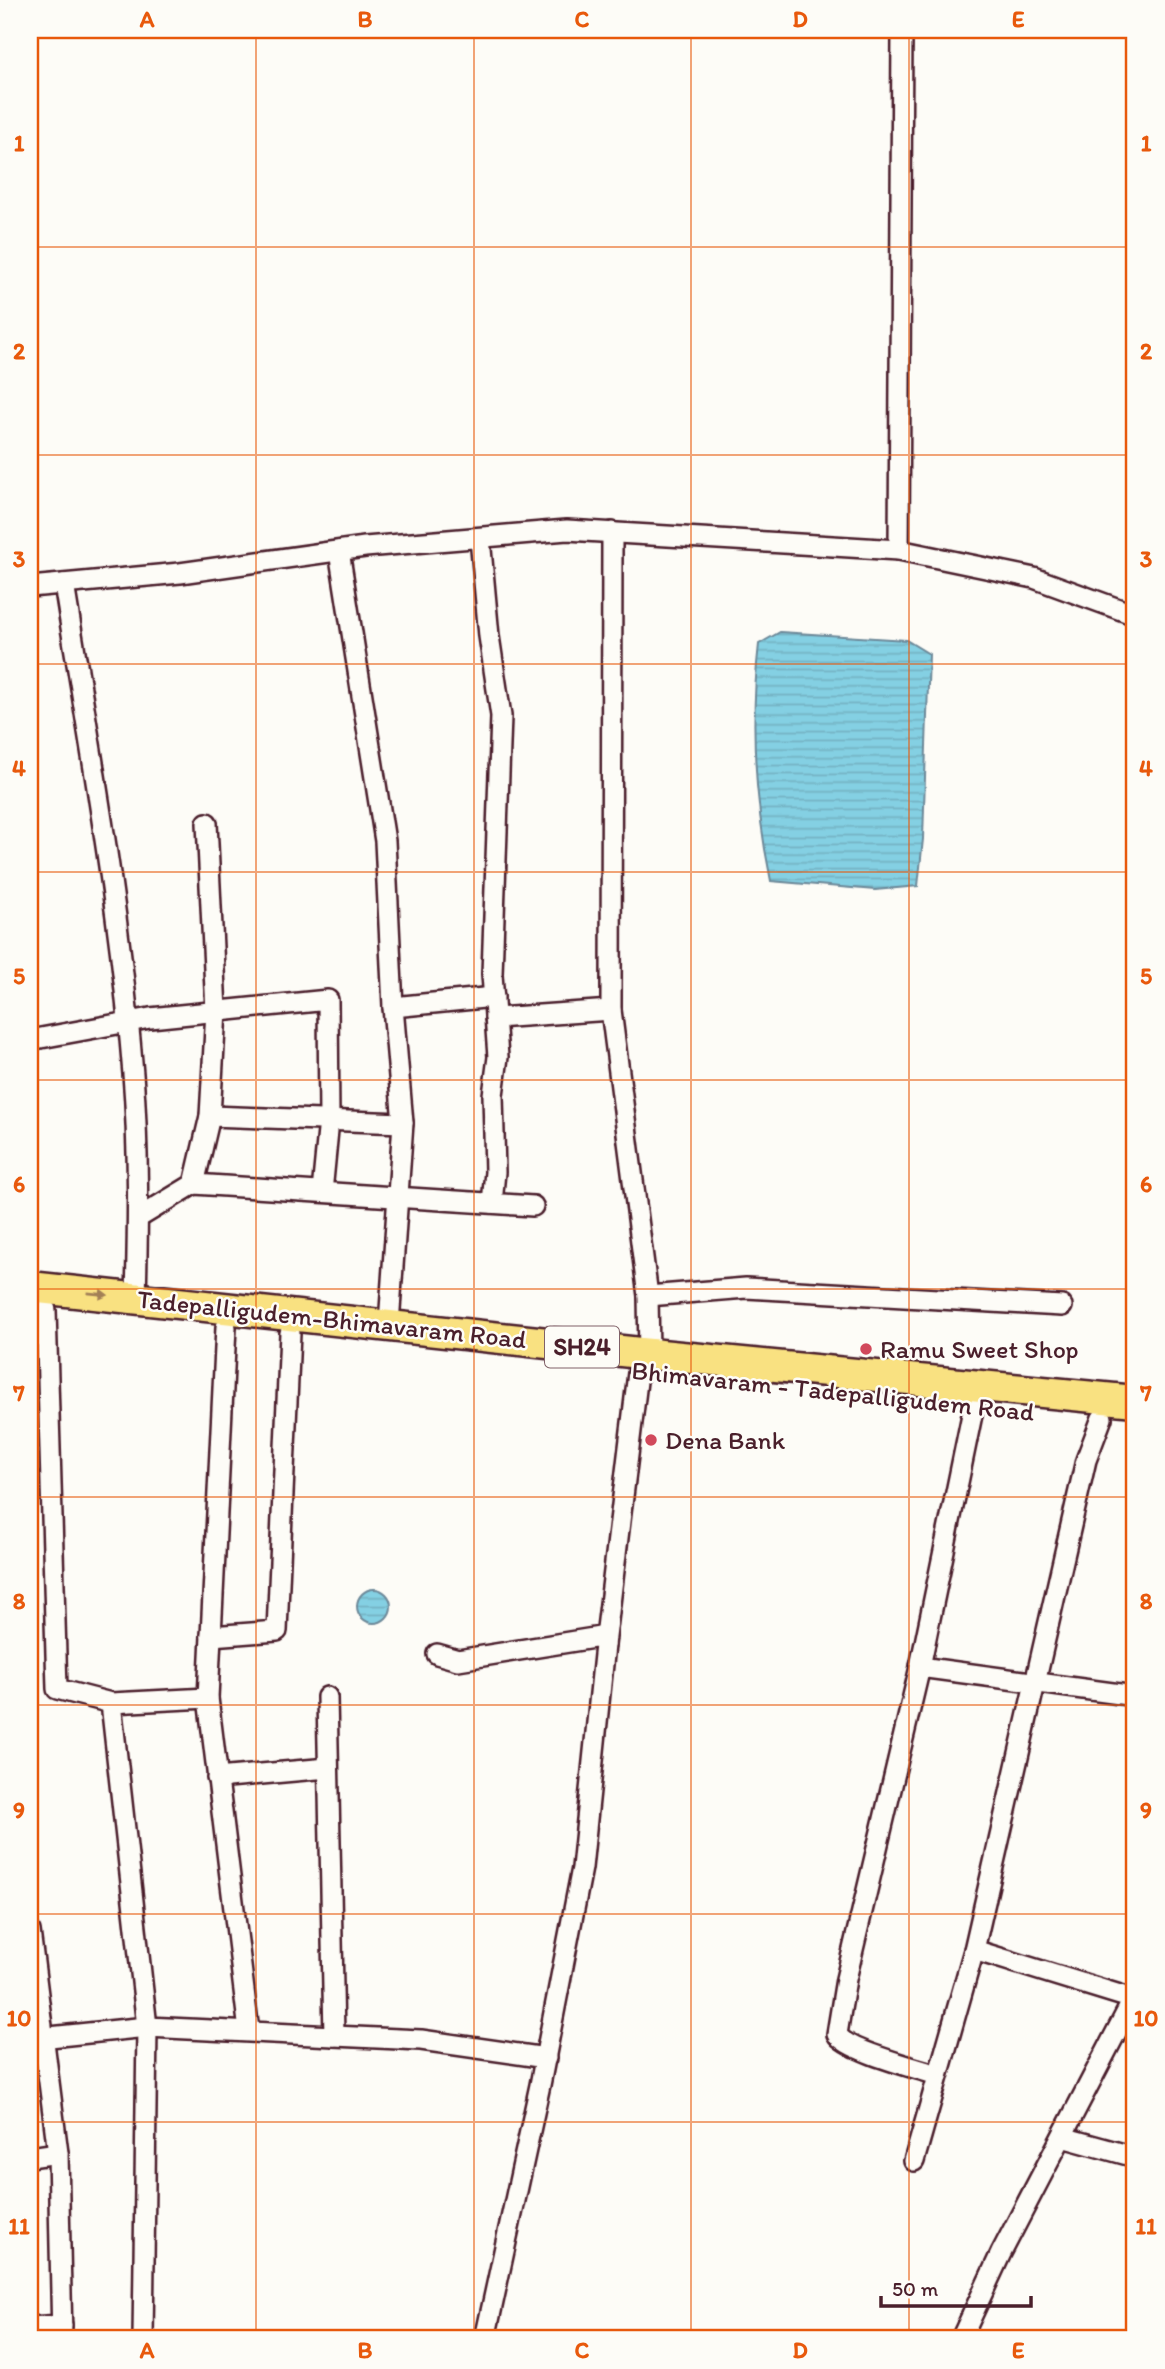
<svg xmlns="http://www.w3.org/2000/svg" width="1165" height="2369" font-family="Itim,sans-serif">
	<style>
		.water { fill: url(#water-rules); stroke: #6d8999; stroke-width: 2 }
		.lines { fill: none; stroke-linecap: round; stroke-linejoin: round }
		.street-casing { stroke: #4a1f2b; stroke-width: 24 }
		.primary-casing { stroke: #4a1f2b; stroke-width: 35 }
		.street { stroke: #fdfcf7; stroke-width: 19 }
		.primary { stroke: #f9e181; stroke-width: 30 }
		.oneway { fill: #a28056 }
		.grid { fill: none; stroke: #e8590c; stroke-width: 2; stroke-opacity: 0.55 }
		.poi-dot { fill: #d1495b; stroke: #fdfcf7; stroke-width: 2.5 }
		.labels { text-anchor: middle; stroke-width: 5; stroke-linejoin: round; paint-order: stroke }
		.shield { fill: #fdfcf7; stroke: #806168; stroke-width: 2 }
		.shield-label { font-size: 24px; font-weight: bold; fill: #4a1f2b }
		.street-label { font-size: 26px; fill: #4a1f2b; stroke: #fdfcf7 }
		.poi-label { font-size: 26px; fill: #4a1f2b; stroke: #fdfcf7; text-anchor: start }
		.neatline { fill: none; stroke: #e8590c; stroke-width: 2.5 }
		.grid-label { font-size: 23px; text-anchor: middle; font-weight: bold; fill: #e8590c }
	</style>
	<defs>
		<pattern id="water-rules" width="6" height="5" patternUnits="userSpaceOnUse" patternTransform="scale(1.75)"><rect width="6" height="5" fill="#84d0e3"/><path d="M0 2.5h6" fill="none" stroke="#74b2c3"/></pattern>
	</defs>
	<rect width="100%" height="100%" fill="#fdfcf7"/>
	<filter id="ink" filterUnits="userSpaceOnUse"><feTurbulence type="fractalNoise" baseFrequency=".0143" numOctaves="2"/><feDisplacementMap in="SourceGraphic" scale="14" xChannelSelector="R" yChannelSelector="G"/><feConvolveMatrix kernelMatrix="1 2 1 2 8 2 1 2 1" color-interpolation-filters="sRGB"/></filter>
	<g filter="url(#ink)">
		<g class="water">
			<path d="M780 632 906 640 929 654 923 839 918 886 875 890 771 881C755 804 750 722 759 644Z"/>
			<circle cx="374" cy="1606" r="17"/>
		</g>
		<g class="lines">
			<g class="street-casing">
				<g id="street">
					<polyline points="612,532 611,1010 648,1296 649,1354"/>
					<polyline points="480,538 489,636 501,716 492,974 498,1057 493,1095 495,1172 492,1203"/>
					<polyline points="899,550 902,30"/>
					<polyline points="339,551 385,841 393,1007 403,1123 389,1324"/>
					<path d="M64 584C90 747 120 910 133 1074 139 1149 138 1223 136 1298"/>
					<polyline points="30,587 180,573 365,547 567,530 899,550 1034,578 1135,615"/>
					<polyline points="393,1007 494,997"/>
					<polyline points="495,1018 611,1010"/>
					<polyline points="30,1040 150,1018 328,1000 329,1120 322,1192"/>
					<polyline points="210,1116 403,1123"/>
					<polyline points="194,1184 533,1206"/>
					<polyline points="138,1218 194,1184 210,1116 216,1011 207,823"/>
					<polyline points="648,1296 746,1288 1062,1306"/>
					<polyline points="46,1310 57,1689 111,1703 208,1698"/>
					<polyline points="226,1327 208,1698 249,2031"/>
					<polyline points="211,1636 277,1631 290,1333"/>
					<polyline points="605,1645 638,1373"/>
					<polyline points="437,1654 458,1660 600,1637 605,1645 582,1868 540,2085 485,2339"/>
					<polyline points="920,1667 1135,1696"/>
					<polyline points="111,1703 147,2027 143,2339"/>
					<polyline points="217,1778 328,1768"/>
					<polyline points="30,1931 58,2153 62,2339"/>
					<polyline points="974,1950 1133,1999"/>
					<polyline points="334,2036 421,2040 546,2058"/>
					<polyline points="30,2039 147,2027 334,2036 327,1697"/>
					<path d="M938 2075C919 2069 845 2050 837 2034L846 1979 920 1667 974 1405"/>
					<polyline points="1062,2137 1135,2157"/>
					<polyline points="30,2157 58,2153"/>
					<polyline points="914,2161 974,1950 1086,1460 1102,1418"/>
					<polyline points="30,2327 62,2325"/>
					<polyline points="961,2339 1001,2253 1135,1996"/>
				</g>
			</g>
			<g class="primary-casing">
				<polyline id="primary" points="30,1287 640,1353 1135,1401"/>
			</g>
			<use href="#street" class="street"/>
			<use href="#primary" class="primary"/>
		</g>
		<defs><path id="oneway-solid" d="M-6-.8H1V-3.2L6.5 0L1 3.2V.8H-6Z" transform="scale(1.75)"/></defs>
		<use class="oneway" href="#oneway-solid" transform="translate(98 1294) rotate(6)"/>
	</g>
	<path class="grid" d="M256 30V2339M474 30V2339M691 30V2339M909 30V2339M30 247H1135M30 455H1135M30 664H1135M30 872H1135M30 1080H1135M30 1289H1135M30 1497H1135M30 1705H1135M30 1914H1135M30 2122H1135"/>
	<g class="poi-dot">
		<circle cx="866" cy="1349" r="7"/>
		<circle cx="651" cy="1440" r="7"/>
	</g>
	<g class="labels">
		<rect class="shield" x="545" y="1326.5" width="74" height="41" rx="5"/>
		<g class="shield-label">
			<text x="582" y="1355">SH24</text>
		</g>
		<g class="street-label">
			<text transform="translate(332 1319) rotate(6)" y="9">Tadepalligudem-Bhimavaram Road</text>
			<text transform="translate(833 1391) rotate(6)" y="9">Bhimavaram - Tadepalligudem Road</text>
		</g>
		<g class="poi-label">
			<text x="880" y="1358">Ramu Sweet Shop</text>
			<text x="665" y="1449">Dena Bank</text>
		</g>
	</g>
	<rect width="1165" height="2369" fill="none" stroke="#fdfcf7" stroke-width="77"/>
	<path d="M881 2296v10h150v-10" fill="none" stroke="#4a1f2b" stroke-width="3.5"/>
	<text x="892" y="2296" font-size="21" fill="#4a1f2b" stroke="#fdfcf7" stroke-width="5" paint-order="stroke">50 m</text>
	<rect x="38" y="38" width="1088" height="2292" class="neatline"/>
	<g class="grid-label">
		<text x="147" y="27">A</text>
		<text x="365" y="27">B</text>
		<text x="582" y="27">C</text>
		<text x="800" y="27">D</text>
		<text x="1018" y="27">E</text>
		<text x="19" y="151">1</text>
		<text x="1146" y="151">1</text>
		<text x="19" y="359">2</text>
		<text x="1146" y="359">2</text>
		<text x="19" y="567">3</text>
		<text x="1146" y="567">3</text>
		<text x="19" y="776">4</text>
		<text x="1146" y="776">4</text>
		<text x="19" y="984">5</text>
		<text x="1146" y="984">5</text>
		<text x="19" y="1192">6</text>
		<text x="1146" y="1192">6</text>
		<text x="19" y="1401">7</text>
		<text x="1146" y="1401">7</text>
		<text x="19" y="1609">8</text>
		<text x="1146" y="1609">8</text>
		<text x="19" y="1818">9</text>
		<text x="1146" y="1818">9</text>
		<text x="19" y="2026">10</text>
		<text x="1146" y="2026">10</text>
		<text x="19" y="2234">11</text>
		<text x="1146" y="2234">11</text>
		<text x="147" y="2358">A</text>
		<text x="365" y="2358">B</text>
		<text x="582" y="2358">C</text>
		<text x="800" y="2358">D</text>
		<text x="1018" y="2358">E</text>
	</g>
</svg>
